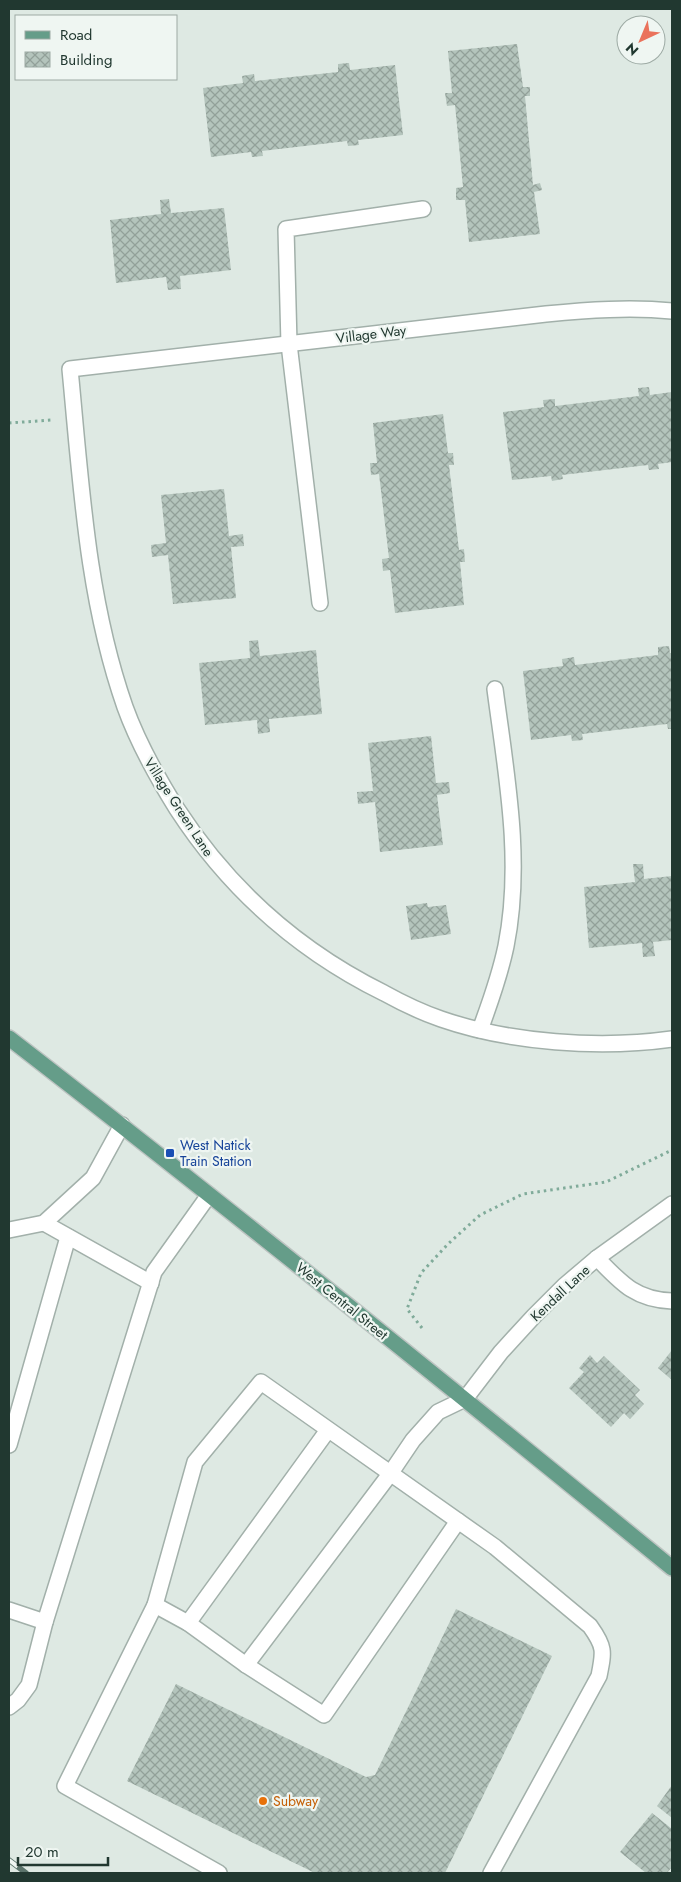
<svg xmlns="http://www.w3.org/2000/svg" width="681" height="1882" font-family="Jost,sans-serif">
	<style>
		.building { fill: url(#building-cross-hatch) }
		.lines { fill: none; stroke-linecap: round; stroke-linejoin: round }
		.minor-casing { stroke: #a2b0aa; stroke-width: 18 }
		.major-casing { stroke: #bcc3c1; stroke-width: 18 }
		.path { stroke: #80ab9a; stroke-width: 3; stroke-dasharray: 2.5 4; stroke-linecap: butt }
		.minor { stroke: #fff; stroke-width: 15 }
		.major { stroke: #659d89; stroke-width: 15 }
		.rail-casing { stroke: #5b746b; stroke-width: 5.5 }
		.rail { stroke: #eff6f2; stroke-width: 4; stroke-dasharray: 11; stroke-linecap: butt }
		.transit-dot { fill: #1a4fb4; stroke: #eff6f2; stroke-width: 2 }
		.food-dot { fill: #e8710a; stroke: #eff6f2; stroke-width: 2 }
		.labels { text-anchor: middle; stroke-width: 4.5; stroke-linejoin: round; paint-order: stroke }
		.street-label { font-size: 14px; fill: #213830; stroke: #eff6f2 }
		.transit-label { font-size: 14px; fill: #164399; stroke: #eff6f2; text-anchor: start }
		.food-label { font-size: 14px; fill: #c56008; stroke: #eff6f2; text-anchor: start }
	</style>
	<defs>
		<pattern id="building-cross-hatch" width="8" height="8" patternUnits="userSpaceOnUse" patternTransform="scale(1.25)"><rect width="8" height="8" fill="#b4c4bc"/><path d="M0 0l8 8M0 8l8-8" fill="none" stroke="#92a099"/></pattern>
	</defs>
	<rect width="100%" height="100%" fill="#dee9e3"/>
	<g class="building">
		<polygon points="517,44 523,87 530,87 530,96 525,96 533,185 540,183 542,190 534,192 540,234 469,242 465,200 456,200 456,188 463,187 455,105 447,106 445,93 452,93 448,51"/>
		<polygon points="349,63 350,70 395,65 403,135 358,140 359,145 348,146 347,141 262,151 263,156 252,157 251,152 211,157 203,88 243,83 242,76 254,74 255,81 338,72 338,64"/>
		<polygon points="169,199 171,213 224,208 231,270 180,276 181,289 168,290 166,277 116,283 110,220 161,214 160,200"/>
		<polygon points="649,387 650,395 672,392 672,462 658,464 659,469 649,470 648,465 562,475 563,479 552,481 551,476 512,480 503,412 544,407 543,400 555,399 555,406 639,396 638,388"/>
		<polygon points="443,414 448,453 453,453 454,465 449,465 459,550 464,549 465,562 460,562 464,605 395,613 390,570 383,571 382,559 389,558 379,474 371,475 370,463 377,463 373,423"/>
		<polygon points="224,489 229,536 243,534 244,546 231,547 236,598 173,604 168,555 152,557 151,545 166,543 161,495"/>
		<polygon points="258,640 260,656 316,650 322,714 269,719 270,732 258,734 257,720 205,725 199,663 250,658 249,641"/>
		<polygon points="669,646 670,653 672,653 672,729 668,729 667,724 582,734 583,740 572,741 571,735 531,740 523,671 563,666 562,659 574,657 575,665 658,655 658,647"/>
		<polygon points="431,736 436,783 449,782 450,793 437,795 443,845 380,852 375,802 358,804 357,792 373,791 368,743"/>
		<polygon points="633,864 643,864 644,879 672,876 672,940 653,942 655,956 643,957 642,943 589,948 584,887 635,882"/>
		<polygon points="427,903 428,907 446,905 451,934 411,940 406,906"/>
		<polygon points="672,1350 672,1380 658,1368"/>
		<polygon points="590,1355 597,1363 604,1356 640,1390 635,1395 644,1404 630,1419 624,1413 611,1427 569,1388 584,1372 579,1368"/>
		<polygon points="456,1609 552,1656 445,1873 315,1873 127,1781 176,1684 366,1777 375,1775"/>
		<polygon points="672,1785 672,1818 657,1806"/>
		<polygon points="652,1813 672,1829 672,1867 667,1873 646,1873 620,1852"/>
	</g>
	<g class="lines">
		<g class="minor-casing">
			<g id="minor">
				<path d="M672 311C630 307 588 310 546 314L70 369C81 483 87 599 125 707 138 743 157 777 177 809 229 889 299 951 384 993 402 1003 421 1012 441 1019 510 1043 600 1049 672 1039"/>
				<polyline points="320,603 289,344 286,229 423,209"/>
				<path d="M480 1030C490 1003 500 975 506 946 523 861 506 773 495 689"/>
				<polyline points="44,1223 151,1283"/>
				<polyline points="9,1230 44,1223 93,1178 122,1125"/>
				<path d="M597 1258C621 1283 636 1300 672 1301"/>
				<polyline points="9,1445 68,1237"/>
				<polyline points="155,1605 188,1623 246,1665 324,1715 458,1521"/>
				<polyline points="9,1610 45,1622 154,1272 209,1195"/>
				<polyline points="188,1623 328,1430"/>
				<polyline points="246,1665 390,1474 413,1440 438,1412 465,1399 501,1352 534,1316 564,1286 597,1258 672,1204"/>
				<polyline points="9,1707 18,1700 29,1685 45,1622"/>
				<path d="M219 1873 65 1786 155 1605 195 1462 261 1382 495 1547 590 1626C605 1647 604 1651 599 1676L491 1873"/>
			</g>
		</g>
		<g class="major-casing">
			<path id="major" d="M9 1038C233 1211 453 1389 672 1568"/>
		</g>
		<g class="path">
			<polyline points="9,423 52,420"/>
			<polyline points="422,1328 407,1309 421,1273 448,1244 480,1215 523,1194 606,1182 672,1150"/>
		</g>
		<use href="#minor" class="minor"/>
		<use href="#major" class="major"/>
		<g class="rail-casing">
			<polyline id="rail" points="9,1860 26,1873"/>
		</g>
		<use href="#rail" class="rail"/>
	</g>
	<rect class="transit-dot" x="165" y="1148" width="10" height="10" rx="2.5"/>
	<circle class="food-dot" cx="263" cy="1801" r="5"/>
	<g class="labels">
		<g class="street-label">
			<text transform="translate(371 334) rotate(-7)" y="5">Village Way</text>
			<text transform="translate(179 807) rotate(57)" y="5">Village Green Lane</text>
			<text transform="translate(560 1293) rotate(-43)" y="5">Kendall Lane</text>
			<text transform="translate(342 1301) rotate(39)" y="5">West Central Street</text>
		</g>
		<g class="transit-label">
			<text x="180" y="1150">West Natick<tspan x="180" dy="16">Train Station</tspan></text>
		</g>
		<g class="food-label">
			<text x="273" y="1806">Subway</text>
		</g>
	</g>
	<rect width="681" height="1882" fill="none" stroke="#213830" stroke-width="20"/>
	<rect x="15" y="15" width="162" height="65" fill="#eff6f2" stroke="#9daaa4"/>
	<rect x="25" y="31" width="25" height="8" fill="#659d89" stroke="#9daaa4"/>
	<text x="60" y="40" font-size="15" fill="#213830">Road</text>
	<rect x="25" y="52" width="25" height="15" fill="url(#building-cross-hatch)" stroke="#9daaa4"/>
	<text x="60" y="65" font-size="15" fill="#213830">Building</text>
	<g transform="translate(641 40) rotate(224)"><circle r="24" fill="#eff6f2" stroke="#9daaa4"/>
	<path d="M0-4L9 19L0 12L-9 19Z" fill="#ea725b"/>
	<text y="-8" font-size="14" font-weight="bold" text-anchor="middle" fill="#213830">N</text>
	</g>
	<path d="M18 1857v8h90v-8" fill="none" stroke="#213830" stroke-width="2.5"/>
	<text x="25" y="1857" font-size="15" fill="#213830" stroke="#eff6f2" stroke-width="4" paint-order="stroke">20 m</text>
</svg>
